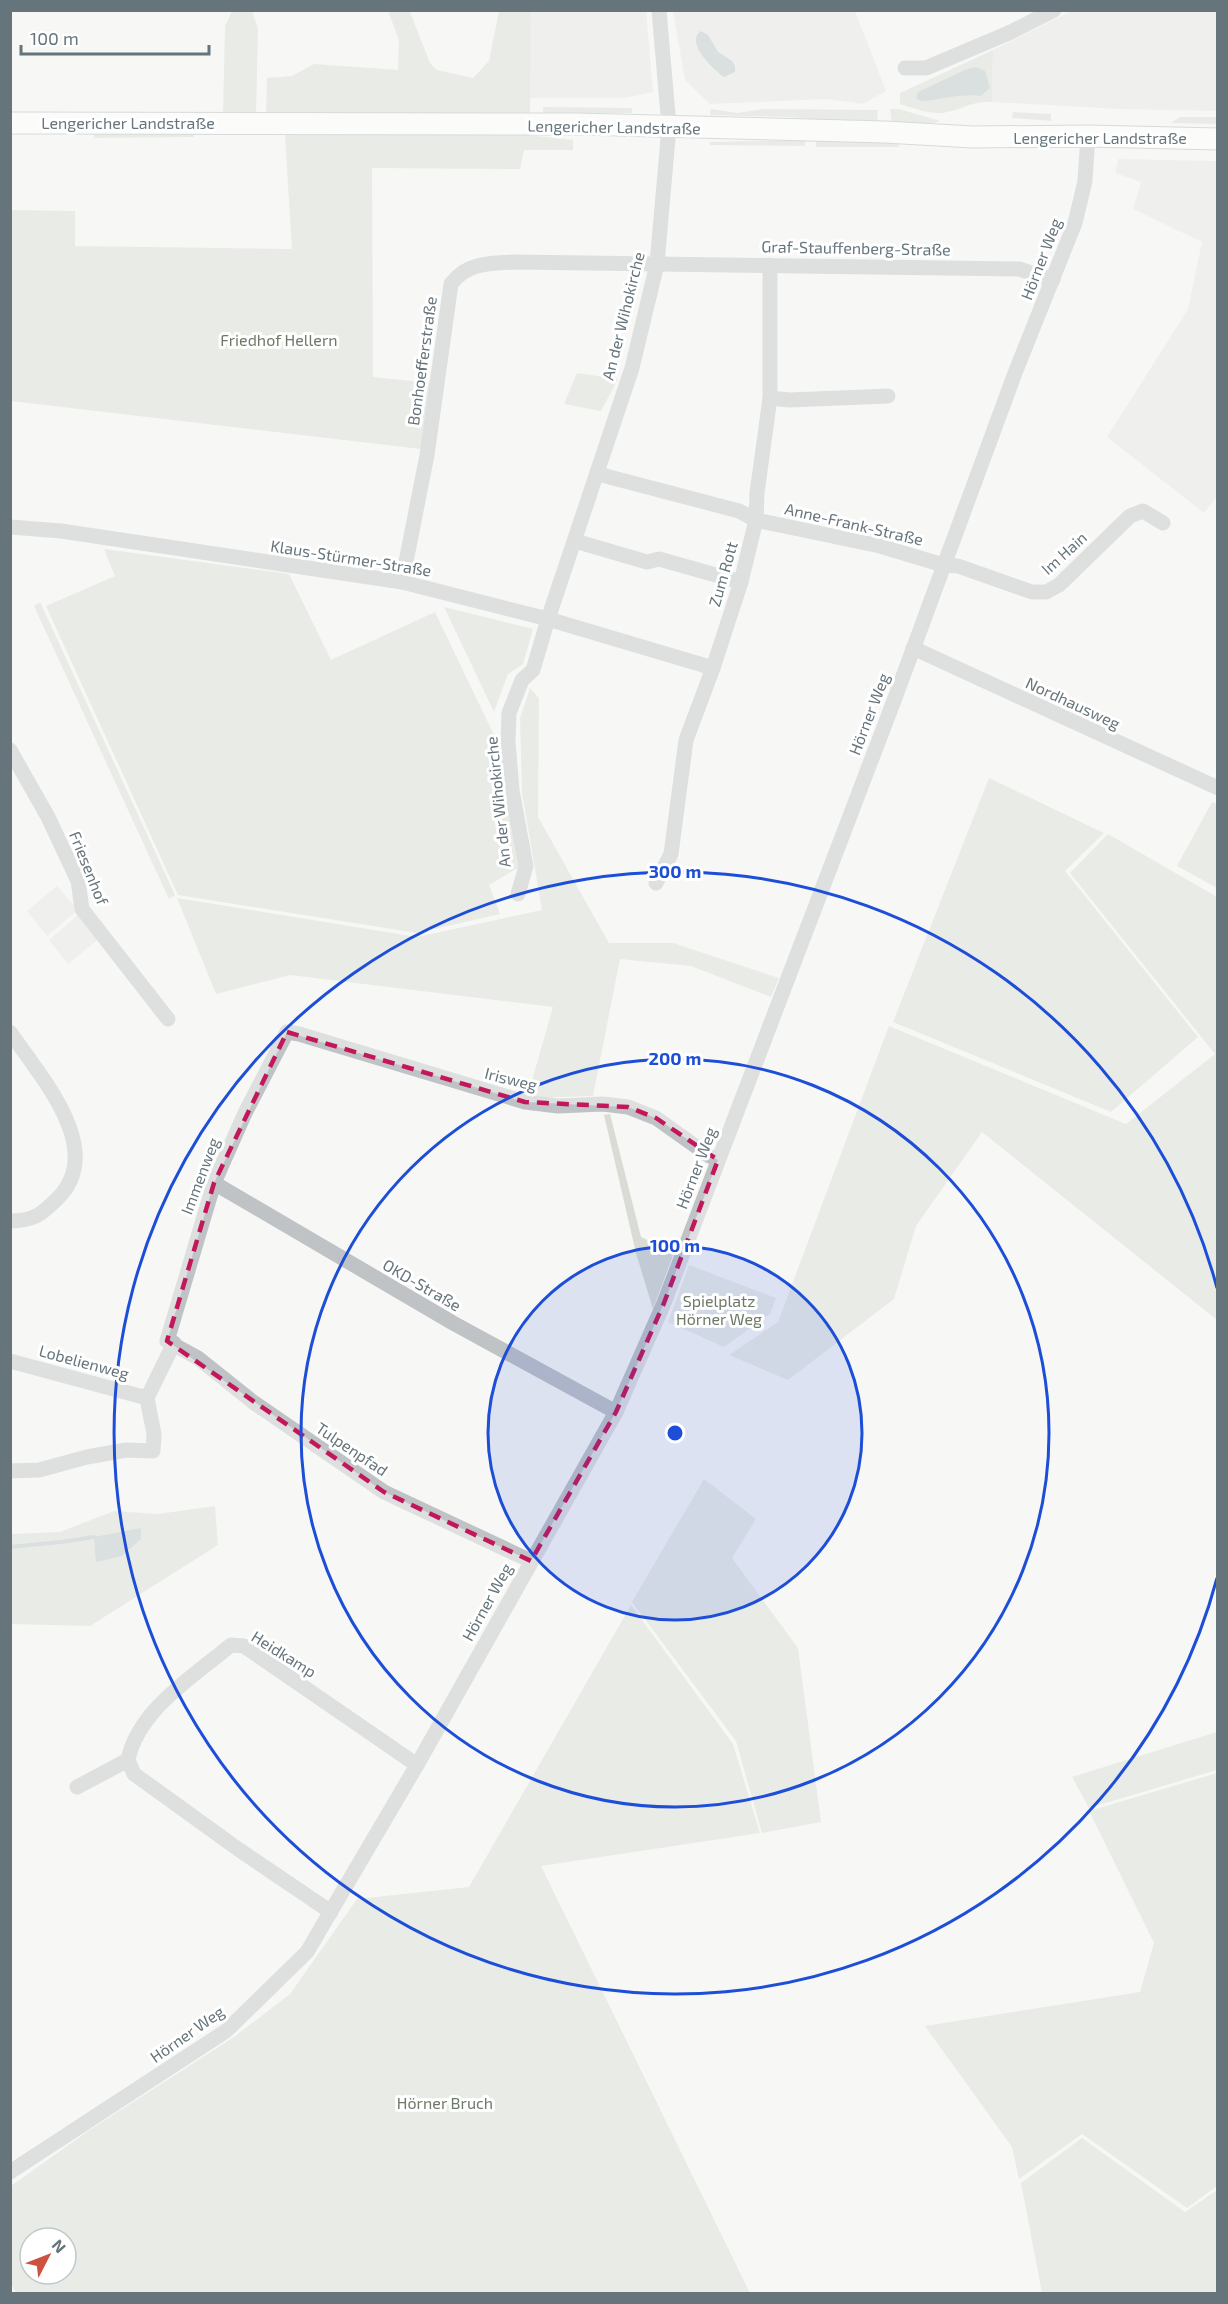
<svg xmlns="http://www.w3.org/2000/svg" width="1228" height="2304" font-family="'Exo 2',sans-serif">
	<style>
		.built { fill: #e5e7e5 }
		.green { fill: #d8dcd5; fill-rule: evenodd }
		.water { fill: #b6c2c5 }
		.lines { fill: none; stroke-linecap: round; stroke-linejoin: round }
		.stream { stroke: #b6c2c5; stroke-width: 4 }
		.secondary-casing { stroke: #b2b7ba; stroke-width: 23 }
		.street { stroke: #bfc3c6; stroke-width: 15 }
		.secondary { stroke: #fff; stroke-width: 21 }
		.marked { fill: none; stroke: #c2185b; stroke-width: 4.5; stroke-dasharray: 12 8; stroke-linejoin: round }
		.ring { fill: none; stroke: #1d4ed8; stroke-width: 3 }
		.labels { text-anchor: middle; stroke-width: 6; stroke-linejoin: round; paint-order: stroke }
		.street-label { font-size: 16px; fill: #66757c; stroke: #fff }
		.park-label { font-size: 16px; fill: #6e7a68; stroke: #fff }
		.centre { fill: #1d4ed8; stroke: #fff; stroke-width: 3 }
		.ring-label { font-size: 18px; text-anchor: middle; font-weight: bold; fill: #1d4ed8; stroke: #fff; stroke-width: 6; stroke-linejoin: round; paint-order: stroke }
	</style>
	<rect width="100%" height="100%" fill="#f7f7f5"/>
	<g class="built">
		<polygon points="531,11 646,11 653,92 624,98 530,98"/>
		<polygon points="673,11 855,11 886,91 863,104 826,99 710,104 685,80"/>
		<polygon points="1071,11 1217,11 1217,111 1119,109 992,102 993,50"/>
		<polygon points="1118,159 1217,161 1218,495 1204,513 1107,437 1188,309 1202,242 1133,209 1141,182 1115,173"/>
		<polygon points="57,886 78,910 47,936 27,911"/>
		<polygon points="80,913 101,937 68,964 49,940"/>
	</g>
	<g class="green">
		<polygon points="232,11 252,11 258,29 256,115 223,116 225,26"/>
		<polygon points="388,11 410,12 430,63 437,70 473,78 489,61 499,11 531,11 530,114 266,115 267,78 292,76 314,64 398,70 399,40"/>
		<path d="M993 50 992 102C974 100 959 111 942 113 928 114 913 108 900 104V93Z"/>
		<polygon points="543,107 632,108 632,113 543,113"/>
		<polygon points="711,109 738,113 764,109 878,110 877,124 788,117 710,115"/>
		<polygon points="890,109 899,109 940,121 923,126 892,125"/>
		<polygon points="1013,112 1051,114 1051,121 1012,118"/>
		<polygon points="1180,117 1217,117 1217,124 1171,123"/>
		<polygon points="192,129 194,137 94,138 94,133"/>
		<polygon points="292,130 493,131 573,140 573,150 524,150 520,169 372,168 373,377 430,383 421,449 11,401 11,210 75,211 75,246 292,249 285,136"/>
		<polygon points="805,140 805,146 710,145 710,142"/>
		<polygon points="816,140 897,142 899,147 816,147"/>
		<polygon points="577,373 618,379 601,411 564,404"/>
		<polygon points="104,549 289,574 331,660 435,612 505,758 521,866 489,885 500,914 417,933 178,895 46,606 115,576"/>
		<polygon points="40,602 175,895 169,899 34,606"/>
		<polygon points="444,607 533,629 523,664 508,674 494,712"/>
		<polygon points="530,688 539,698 538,817 609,943 673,943 779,978 771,997 691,966 620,959 593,1096 527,1098 553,1007 290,975 216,994 177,898 417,937 542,910 522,793 520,718"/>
		<polygon points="989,778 1104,833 1065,871 1198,1037 1111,1112 893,1022"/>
		<polygon points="1212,802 1217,804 1217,888 1177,866"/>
		<polygon points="1108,834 1217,897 1217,1320 982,1132 916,1226 894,1299 788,1380 729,1355 778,1322 889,1026 1126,1124 1215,1054 1070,873"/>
		<polygon points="610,1114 641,1237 674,1253 653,1309 636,1253 604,1115"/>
		<polygon points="689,1265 776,1298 770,1314 724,1347 668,1322"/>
		<polygon points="704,1479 756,1519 732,1558 798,1648 821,1822 762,1833 736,1741 632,1602"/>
		<polygon points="215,1506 218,1545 90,1626 11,1624 10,1534 60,1532 114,1511 158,1514"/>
		<path d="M631 1605 733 1744 760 1833 541 1866 750 2293H16L10 2281 11 2186 88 2131 234 2037 290 1994 357 1899 469 1887ZM30 2238H66V2274H30Z"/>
		<polygon points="1217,1732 1217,1770 1089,1808 1072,1777"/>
		<polygon points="1217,1773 1217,2186 1187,2208 1082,2134 1019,2179 1012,2147 925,2026 1140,1992 1154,1943 1089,1811"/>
		<polygon points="1082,2138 1185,2212 1217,2190 1217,2293 1042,2293 1021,2183"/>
	</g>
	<g class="water">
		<path d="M701 31 708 35 718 52 732 61 735 66V72L724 77C714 70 684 42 701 31Z"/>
		<path d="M976 67 985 71 990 88 981 96C961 93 941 100 921 101L916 98 918 92 967 69Z"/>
		<polygon points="141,1528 141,1539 122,1556 96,1562 94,1537"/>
	</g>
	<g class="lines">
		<polyline class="stream" points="10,1547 61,1542 94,1537"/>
		<g class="secondary-casing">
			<polyline id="secondary" points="10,123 578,124 885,132 973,137 1088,136 1218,139"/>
		</g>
		<g class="street">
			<polyline points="905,68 926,68 1011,32 1054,10"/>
			<polyline points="770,398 789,400 888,396"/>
			<polyline points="598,474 739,511 756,520 880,546 943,565 958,566 1032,592 1046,592 1059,585 1130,516 1143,511 1163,523"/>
			<polyline points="10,527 61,531 402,582 548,619 713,668"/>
			<polyline points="575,541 647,562 659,559 741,582"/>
			<path d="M402 582 427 455 451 284C467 262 492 263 516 262L1019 269 1053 280"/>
			<polyline points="913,648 1218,788"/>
			<polyline points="10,750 48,817 78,881 82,909 168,1019"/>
			<polyline points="656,883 671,854 686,740 713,668 741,582 756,520 757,493 770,398 770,265"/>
			<polyline points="518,894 526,866 512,790 508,741 509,713 522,680 533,670 548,619 632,368 657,264 669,127 659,10"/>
			<path d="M10 1032C39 1075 107 1149 58 1198 42 1214 34 1221 10 1221"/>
			<polyline points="214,1183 453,1323 616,1412"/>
			<polyline points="10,1361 147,1398"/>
			<polyline points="10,1471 39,1470 87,1457 126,1450 153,1451 154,1434 147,1398 174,1343"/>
			<polyline points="531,1561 384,1492 253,1402 198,1358 167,1341 214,1183 245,1113 287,1032 299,1034 525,1102 558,1106 603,1104 628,1107 656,1118 708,1155 718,1160"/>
			<polyline points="128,1760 134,1774 238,1849 331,1912"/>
			<path d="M77 1787 128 1760C138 1710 194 1676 231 1645L244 1646 417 1765"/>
			<polyline points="10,2172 226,2031 307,1952 417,1765 616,1412 664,1303 895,698 1015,373 1075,223 1085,181 1088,136"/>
		</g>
		<use href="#secondary" class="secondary"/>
	</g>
	<path d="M0 0H1228V2304H0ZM287 1032 525 1102 628 1107 656 1118 718 1160 664 1303 616 1412 531 1561 384 1492 167 1341 214 1183Z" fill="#f7f7f5" fill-opacity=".55" fill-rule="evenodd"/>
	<path class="marked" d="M287 1032 525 1102 628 1107 656 1118 718 1160 664 1303 616 1412 531 1561 384 1492 167 1341 214 1183Z"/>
	<circle cx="675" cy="1433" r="187" fill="#1d4ed8" fill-opacity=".12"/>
	<g class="ring">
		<circle cx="675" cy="1433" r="187"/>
		<circle cx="675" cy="1433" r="374"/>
		<path d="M1217 1578A561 561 0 1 1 1217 1288"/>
	</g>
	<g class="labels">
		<g class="street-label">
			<text x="128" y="129">Lengericher Landstraße</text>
			<text transform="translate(614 127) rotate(1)" y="6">Lengericher Landstraße</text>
			<text x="1100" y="144">Lengericher Landstraße</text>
			<text transform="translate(856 248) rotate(1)" y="6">Graf-Stauffenberg-Straße</text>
			<text transform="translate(1041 259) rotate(-69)" y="6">Hörner Weg</text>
			<text transform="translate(623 316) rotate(-76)" y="6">An der Wihokirche</text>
			<text transform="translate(422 361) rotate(-82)" y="6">Bonhoefferstraße</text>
			<text transform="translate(854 524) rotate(13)" y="6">Anne-Frank-Straße</text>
			<text transform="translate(1064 553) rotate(-42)" y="6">Im Hain</text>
			<text transform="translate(351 558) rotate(9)" y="6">Klaus-Stürmer-Straße</text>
			<text transform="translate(723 574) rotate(-74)" y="6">Zum Rott</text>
			<text transform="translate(1073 703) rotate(25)" y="6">Nordhausweg</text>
			<text transform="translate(869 714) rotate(-69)" y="6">Hörner Weg</text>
			<text transform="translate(498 802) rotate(-96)" y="6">An der Wihokirche</text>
			<text transform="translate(89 868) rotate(68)" y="6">Friesenhof</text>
			<text transform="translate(511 1079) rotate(14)" y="6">Irisweg</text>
			<text transform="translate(696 1168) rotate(-69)" y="6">Hörner Weg</text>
			<text transform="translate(200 1176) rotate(-69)" y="6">Immenweg</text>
			<text transform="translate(422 1285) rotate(30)" y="6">OKD-Straße</text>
			<text transform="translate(84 1362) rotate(15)" y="6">Lobelienweg</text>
			<text transform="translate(352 1449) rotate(34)" y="6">Tulpenpfad</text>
			<text transform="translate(487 1602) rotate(-61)" y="6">Hörner Weg</text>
			<text transform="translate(284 1654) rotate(32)" y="6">Heidkamp</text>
			<text transform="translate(187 2034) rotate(-35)" y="6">Hörner Weg</text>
		</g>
		<g class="park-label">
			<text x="279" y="346">Friedhof Hellern</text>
			<text x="719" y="1307">Spielplatz<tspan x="719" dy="18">Hörner Weg</tspan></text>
			<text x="445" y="2109">Hörner Bruch</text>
		</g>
	</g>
	<circle cx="675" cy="1433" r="9" class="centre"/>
	<g class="ring-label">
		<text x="675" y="878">300 m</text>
		<text x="675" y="1065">200 m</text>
		<text x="675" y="1252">100 m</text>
	</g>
	<rect width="1228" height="2304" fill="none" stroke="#66757c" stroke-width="24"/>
	<g transform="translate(48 2256) rotate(48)"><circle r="28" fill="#ffffff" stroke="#c2c8cb" stroke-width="1.5"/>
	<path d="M0-4.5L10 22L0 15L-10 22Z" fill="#cf503e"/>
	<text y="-9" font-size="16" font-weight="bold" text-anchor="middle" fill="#66757c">N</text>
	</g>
	<path d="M21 45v9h188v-9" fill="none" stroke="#66757c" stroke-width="3"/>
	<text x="30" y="45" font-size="18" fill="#66757c" stroke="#ffffff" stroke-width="4.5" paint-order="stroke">100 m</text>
</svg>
